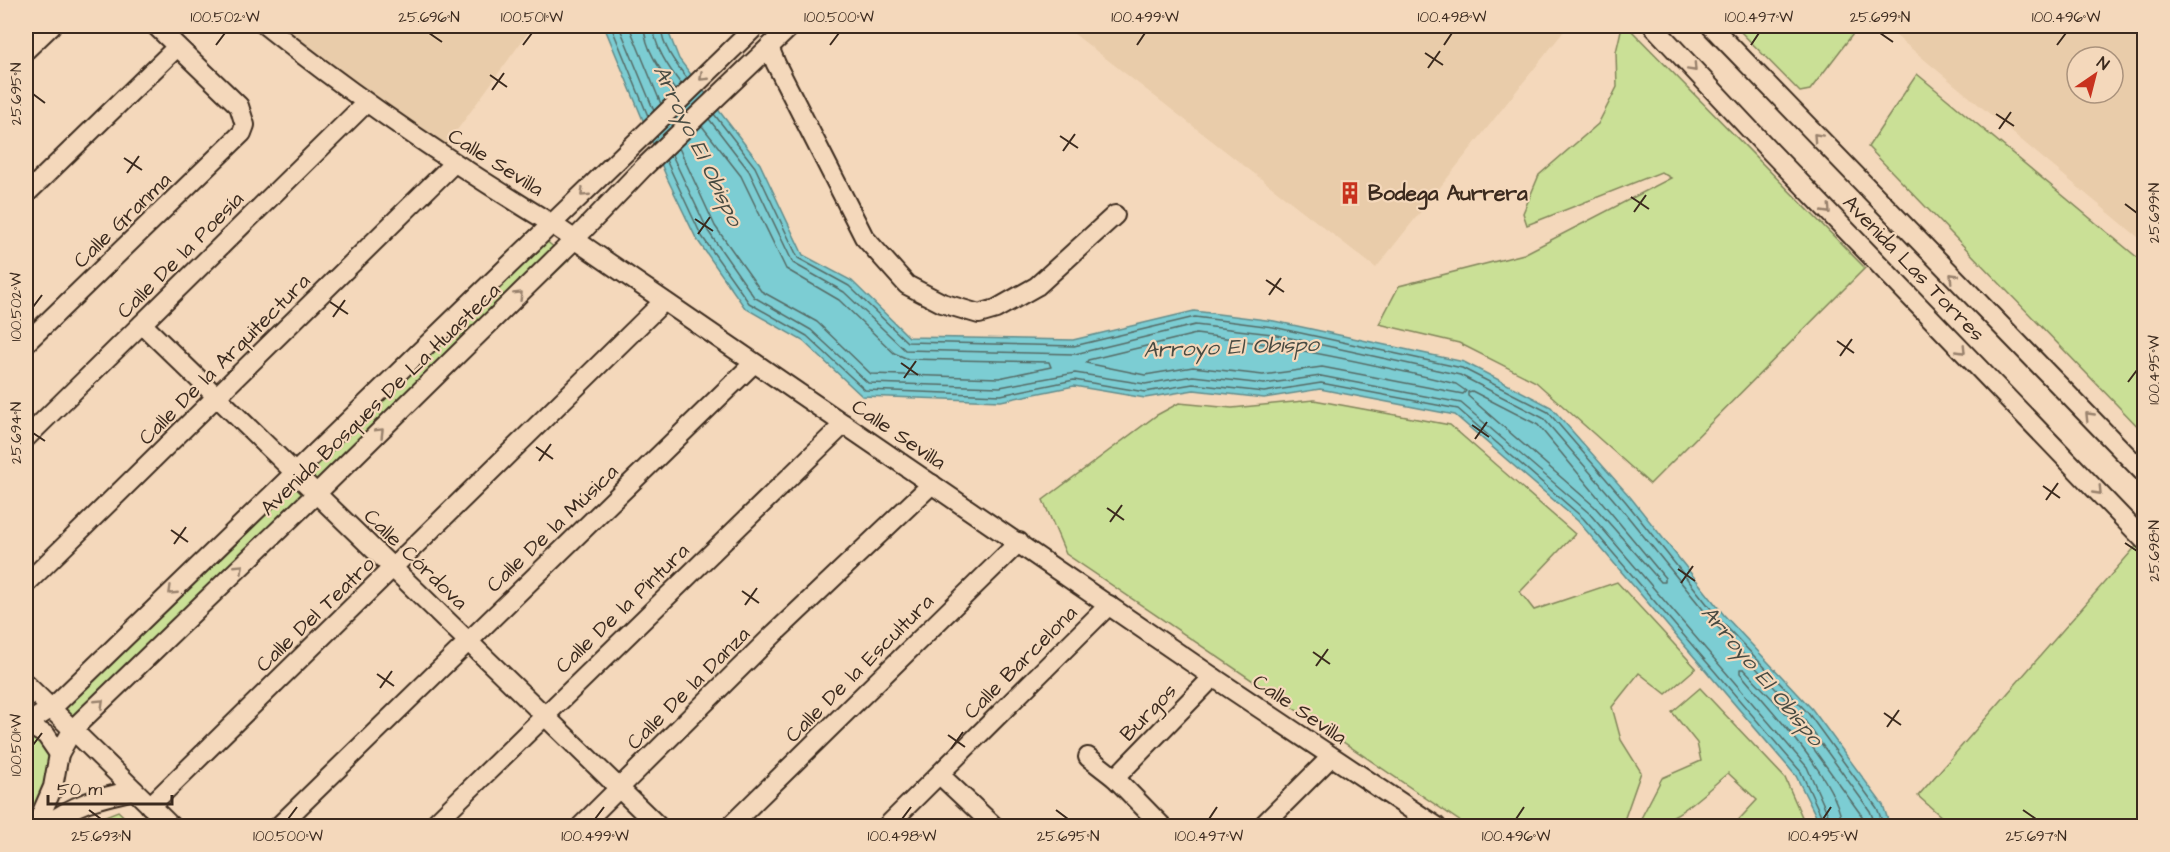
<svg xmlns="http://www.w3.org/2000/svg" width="2170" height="852" font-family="'Architects Daughter',sans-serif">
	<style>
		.built { fill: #e9ccaa; fill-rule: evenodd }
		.green { fill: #cae096; stroke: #82855a; stroke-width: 1.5 }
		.water { fill: #7ccdd3; stroke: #628c8b; stroke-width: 1.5 }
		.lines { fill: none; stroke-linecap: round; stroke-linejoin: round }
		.shore { stroke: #556b66; stroke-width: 1.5 }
		.minor-casing { stroke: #3b2a1e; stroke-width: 22 }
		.minor { stroke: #f4d8bb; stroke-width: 18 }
		.oneway { stroke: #98816c }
		.ticks { fill: none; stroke: #3b2a1e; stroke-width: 2 }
		.labels { text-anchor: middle; stroke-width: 4.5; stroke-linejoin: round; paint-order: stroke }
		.street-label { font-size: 21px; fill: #3b2a1e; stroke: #f4d8bb }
		.poi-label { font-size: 21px; font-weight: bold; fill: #3b2a1e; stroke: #f4d8bb; text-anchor: start }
		.water-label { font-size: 22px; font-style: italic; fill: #484b42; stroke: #f4d8bb }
		.neatline { fill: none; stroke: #3b2a1e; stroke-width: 2 }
		.ticks-label { font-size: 15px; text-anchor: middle; fill: #3b2a1e }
	</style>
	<rect width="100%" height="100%" fill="#f4d8bb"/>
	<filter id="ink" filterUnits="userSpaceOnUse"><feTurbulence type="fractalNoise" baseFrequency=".0167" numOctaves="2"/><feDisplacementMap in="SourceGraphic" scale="12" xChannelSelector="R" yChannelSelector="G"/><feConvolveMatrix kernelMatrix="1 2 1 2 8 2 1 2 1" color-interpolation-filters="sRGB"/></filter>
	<g filter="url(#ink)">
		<g class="built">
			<polygon points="258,26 533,26 433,163"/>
			<polygon points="1064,26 1568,26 1376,268"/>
			<path d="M1884 26H2144V242ZM2077 57H2113V93H2077Z"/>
		</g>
		<g class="green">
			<polygon points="1622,26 1627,26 1865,268 1650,484 1536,382 1459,343 1379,324 1399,286 1524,254 1671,178 1661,172 1527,225 1523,213 1539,175 1598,124 1617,87 1616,52"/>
			<polygon points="1735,26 1859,26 1810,90 1800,92"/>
			<polygon points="1917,74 2144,263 2144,433 1868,147"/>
			<polygon points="532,229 569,260 75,727 46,701"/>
			<polygon points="1314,400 1450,425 1575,534 1520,592 1534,610 1617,582 1696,668 1666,694 1639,673 1612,707 1621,740 1641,772 1622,826 1467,826 1066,554 1043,500 1157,415 1179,403 1232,408"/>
			<polygon points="2137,545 2144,552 2144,826 1952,826 1918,796"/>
			<path d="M1700 688 1785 778 1806 826H1733L1757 800 1728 773C1701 795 1673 827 1637 826L1662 778 1701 761 1697 743 1672 712Z"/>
			<polygon points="26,727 53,744 45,788 30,826 26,826"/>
			<polygon points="118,811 134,826 81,826 85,824"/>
		</g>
		<polygon class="water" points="604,26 666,26 679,59 760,164 803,255 852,281 909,337 1073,340 1194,311 1274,321 1464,362 1551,407 1631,498 1724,615 1812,709 1883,805 1890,826 1821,826 1796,776 1578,521 1455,415 1320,389 1264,398 1194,390 1145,398 1074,386 1001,401 862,396 803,341 745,308 696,238 667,178"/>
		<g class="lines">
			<g class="shore">
				<polyline points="611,26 648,116"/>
				<polyline points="619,26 654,111"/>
				<polyline points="629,26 661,104"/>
				<path d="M644 26C645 50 661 71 675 90"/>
				<path d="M653 26C655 48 668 67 681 84"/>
				<path d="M661 26C662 46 675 63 687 78"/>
				<polyline points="714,114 755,167 798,258 849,286 907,342 1074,346 1195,317 1273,327 1462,368 1548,412 1626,502 1719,619 1808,713 1877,808 1884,826"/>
				<polyline points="709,119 749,171 793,263 844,292 905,350 1075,354 1195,325 1272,334 1460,375 1543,418 1620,507 1714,623 1802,717 1870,811 1876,826"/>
				<polyline points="679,148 715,226 761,291 817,322 871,374 999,378 1051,367 1049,362 908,359 894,353 839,300 786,269 741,176 702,126"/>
				<polyline points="672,155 708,231 754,297 811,330 868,383 1000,387 1075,373 1145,384 1193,376 1264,384 1321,376 1461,403 1589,513 1807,767 1833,826"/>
				<polyline points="666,160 701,235 749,303 807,336 865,390 1001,395 1074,380 1145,392 1193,384 1264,392 1321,383 1458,409 1583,518 1801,772 1826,826"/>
				<path d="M1196 334C1284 345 1370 363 1456 384L1466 391 1463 394 1322 367 1263 375 1193 367 1145 375 1086 363 1088 360Z"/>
				<polygon points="1472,391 1538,425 1665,578 1665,582 1661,582 1594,506 1468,396 1468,392"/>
				<path d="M1842 826C1841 783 1768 707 1740 673V669H1744L1795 723 1862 816 1866 826"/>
			</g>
			<g class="minor-casing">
				<g id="minor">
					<path d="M266 26C358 100 450 162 552 224L1213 677 1436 826"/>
					<polyline points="1653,26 1771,152 2144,540"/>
					<polyline points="1711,26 2144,473"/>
					<polyline points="769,47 776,64 864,237 907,285 942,303 979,314 996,309 1037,286 1115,215"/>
					<polyline points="26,50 51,26"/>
					<polyline points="26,194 177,47"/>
					<polyline points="142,324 658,826"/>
					<polyline points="26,343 242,133 245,125 239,106 156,26"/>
					<polyline points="26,438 366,103"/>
					<polyline points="26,584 453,164"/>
					<polyline points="26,684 171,826"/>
					<polyline points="26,724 52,708 756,26"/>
					<polyline points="28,725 46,735 59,754"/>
					<polyline points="1088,757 1115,778 1162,826"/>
					<polyline points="940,775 994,826"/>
					<polyline points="1115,778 1213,677"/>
					<polyline points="150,806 663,302"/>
					<polyline points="36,826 53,787 59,754 73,729 316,494 574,240 643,168 791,26"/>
					<path d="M45 826C75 803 98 798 134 790"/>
					<polyline points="279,826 754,363"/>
					<polyline points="432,826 844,424"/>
					<polyline points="581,826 775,633 932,484"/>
					<polyline points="730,826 1019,542"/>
					<polyline points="887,826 1109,605"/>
					<polyline points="1262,826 1331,757"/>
				</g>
			</g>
			<use href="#minor" class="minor"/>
		</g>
		<defs><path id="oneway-chevron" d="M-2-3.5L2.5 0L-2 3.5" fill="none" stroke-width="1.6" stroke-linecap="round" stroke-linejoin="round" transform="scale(1.5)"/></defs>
		<g class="oneway">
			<use href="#oneway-chevron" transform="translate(1693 68) rotate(47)"/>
			<use href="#oneway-chevron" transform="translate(703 77) rotate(136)"/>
			<use href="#oneway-chevron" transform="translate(1817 137) rotate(-133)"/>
			<use href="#oneway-chevron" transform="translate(584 193) rotate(136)"/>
			<use href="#oneway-chevron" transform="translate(1827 210) rotate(46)"/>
			<use href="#oneway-chevron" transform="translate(1953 277) rotate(-134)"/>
			<use href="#oneway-chevron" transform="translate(519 295) rotate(-45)"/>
			<use href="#oneway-chevron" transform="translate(1962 350) rotate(46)"/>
			<use href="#oneway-chevron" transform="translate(2089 416) rotate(-134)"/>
			<use href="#oneway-chevron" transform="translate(380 432) rotate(-45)"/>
			<use href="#oneway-chevron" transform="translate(2098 491) rotate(46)"/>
			<use href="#oneway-chevron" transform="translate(240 568) rotate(-44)"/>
			<use href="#oneway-chevron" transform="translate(172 591) rotate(136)"/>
			<use href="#oneway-chevron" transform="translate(100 703) rotate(-44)"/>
		</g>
	</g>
	<path class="ticks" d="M429 33 442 42M1880 33 1893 42M216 45 225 33M523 45 532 33M830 45 839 33M1137 45 1145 33M1444 45 1452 33M1751 45 1759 33M2057 45 2066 33M1425 53 1443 65M1428 68 1440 51M490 75 507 87M492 90 504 73M33 94 45 103M1996 114 2014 126M1999 129 2011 112M1060 136 1078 148M1063 151 1075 134M124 158 142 170M127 173 139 156M1631 197 1649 209M2125 204 2137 213M1634 212 1646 195M695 219 713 231M698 234 710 217M1266 280 1284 292M1269 295 1281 278M330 302 348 314M33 307 42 295M333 317 345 300M1837 341 1854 353M1840 356 1852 339M901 363 918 375M904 378 916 361M2128 382 2137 370M1472 425 1489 437M33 433 45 441M1475 439 1487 422M536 447 553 459M539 461 551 444M2043 486 2060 498M2046 500 2058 483M1107 508 1124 520M1110 522 1122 505M171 530 188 542M2125 543 2137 551M174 544 186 527M1678 569 1695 581M1681 583 1693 566M742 591 759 603M745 605 757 588M1313 652 1330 664M1316 666 1328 649M377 674 394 686M380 688 392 671M1884 713 1901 725M1887 727 1899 710M948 735 965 747M33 745 42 733M951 749 963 732M89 810 101 819M1056 810 1068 819M2023 810 2036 819M288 819 297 807M595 819 604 807M902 819 911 807M1209 819 1217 807M1516 819 1524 807M1823 819 1831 807"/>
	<defs>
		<g id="building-bare" transform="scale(1.8)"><path d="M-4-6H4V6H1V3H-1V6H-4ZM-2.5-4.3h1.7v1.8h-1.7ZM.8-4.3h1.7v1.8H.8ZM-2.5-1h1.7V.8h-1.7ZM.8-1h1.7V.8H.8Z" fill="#c8321e" stroke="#f4d8bb" stroke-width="2.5" paint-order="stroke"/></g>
	</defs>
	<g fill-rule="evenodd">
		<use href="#building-bare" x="1350" y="193"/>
	</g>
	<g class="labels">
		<g class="street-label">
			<text transform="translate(496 162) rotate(32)" y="7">Calle Sevilla</text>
			<text transform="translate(122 220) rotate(-44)" y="7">Calle Granma</text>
			<text transform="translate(180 255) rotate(-45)" y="7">Calle De la Poesía</text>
			<text transform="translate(1914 268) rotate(46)" y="7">Avenida Las Torres</text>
			<text transform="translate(224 359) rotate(-45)" y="7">Calle De la Arquitectura</text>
			<text transform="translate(380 399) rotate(-44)" y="7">Avenida Bosques De La Huasteca</text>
			<text transform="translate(899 434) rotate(34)" y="7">Calle Sevilla</text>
			<text transform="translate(552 528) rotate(-44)" y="7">Calle De la Música</text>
			<text transform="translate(416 559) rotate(44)" y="7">Calle Córdova</text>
			<text transform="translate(622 608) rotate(-44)" y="7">Calle De la Pintura</text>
			<text transform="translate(315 614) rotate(-44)" y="7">Calle Del Teatro</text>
			<text transform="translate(1020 662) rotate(-45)" y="7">Calle Barcelona</text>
			<text transform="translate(859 668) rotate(-45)" y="7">Calle De la Escultura</text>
			<text transform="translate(688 688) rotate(-45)" y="7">Calle De la Danza</text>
			<text transform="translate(1300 709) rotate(34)" y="7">Calle Sevilla</text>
			<text transform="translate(1148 712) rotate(-46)" y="7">Burgos</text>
		</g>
		<g class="poi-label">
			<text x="1368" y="200">Bodega Aurrera</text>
		</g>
		<g class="water-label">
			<text transform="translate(699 145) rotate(64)" y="8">Arroyo El Obispo</text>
			<text transform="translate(1231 346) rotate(-2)" y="8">Arroyo El Obispo</text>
			<text transform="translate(1763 675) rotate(50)" y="8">Arroyo El Obispo</text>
		</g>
	</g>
	<rect width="2170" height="852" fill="none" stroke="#f4d8bb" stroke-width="66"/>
	<g transform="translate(2095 75) rotate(35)"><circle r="28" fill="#f4d8bb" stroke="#aa927c" stroke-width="1.5"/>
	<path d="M0-4.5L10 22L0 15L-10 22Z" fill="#c8321e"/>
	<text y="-9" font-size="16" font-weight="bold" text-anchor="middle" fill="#3b2a1e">N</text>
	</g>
	<path d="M48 795v9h124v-9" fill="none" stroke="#3b2a1e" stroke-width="3"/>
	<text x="57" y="795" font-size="18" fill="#3b2a1e" stroke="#f4d8bb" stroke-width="4.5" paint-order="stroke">50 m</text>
	<rect x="33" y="33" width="2104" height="786" class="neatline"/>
	<g class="ticks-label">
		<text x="225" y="22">100.502°W</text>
		<text x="429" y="22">25.696°N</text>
		<text x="532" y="22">100.501°W</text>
		<text x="839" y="22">100.500°W</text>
		<text x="1145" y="22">100.499°W</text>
		<text x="1452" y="22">100.498°W</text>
		<text x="1759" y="22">100.497°W</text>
		<text x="1880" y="22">25.699°N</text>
		<text x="2066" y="22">100.496°W</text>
		<text transform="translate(16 94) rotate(-90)" y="5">25.695°N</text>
		<text transform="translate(2154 213) rotate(-90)" y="5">25.699°N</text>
		<text transform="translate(16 307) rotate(-90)" y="5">100.502°W</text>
		<text transform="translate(2154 370) rotate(-90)" y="5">100.495°W</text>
		<text transform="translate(16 433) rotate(-90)" y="5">25.694°N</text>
		<text transform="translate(2154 551) rotate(-90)" y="5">25.698°N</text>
		<text transform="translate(16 745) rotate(-90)" y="5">100.501°W</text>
		<text x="101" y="841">25.693°N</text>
		<text x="288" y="841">100.500°W</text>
		<text x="595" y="841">100.499°W</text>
		<text x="902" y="841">100.498°W</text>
		<text x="1068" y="841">25.695°N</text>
		<text x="1209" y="841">100.497°W</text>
		<text x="1516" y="841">100.496°W</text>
		<text x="1823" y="841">100.495°W</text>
		<text x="2036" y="841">25.697°N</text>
	</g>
</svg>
